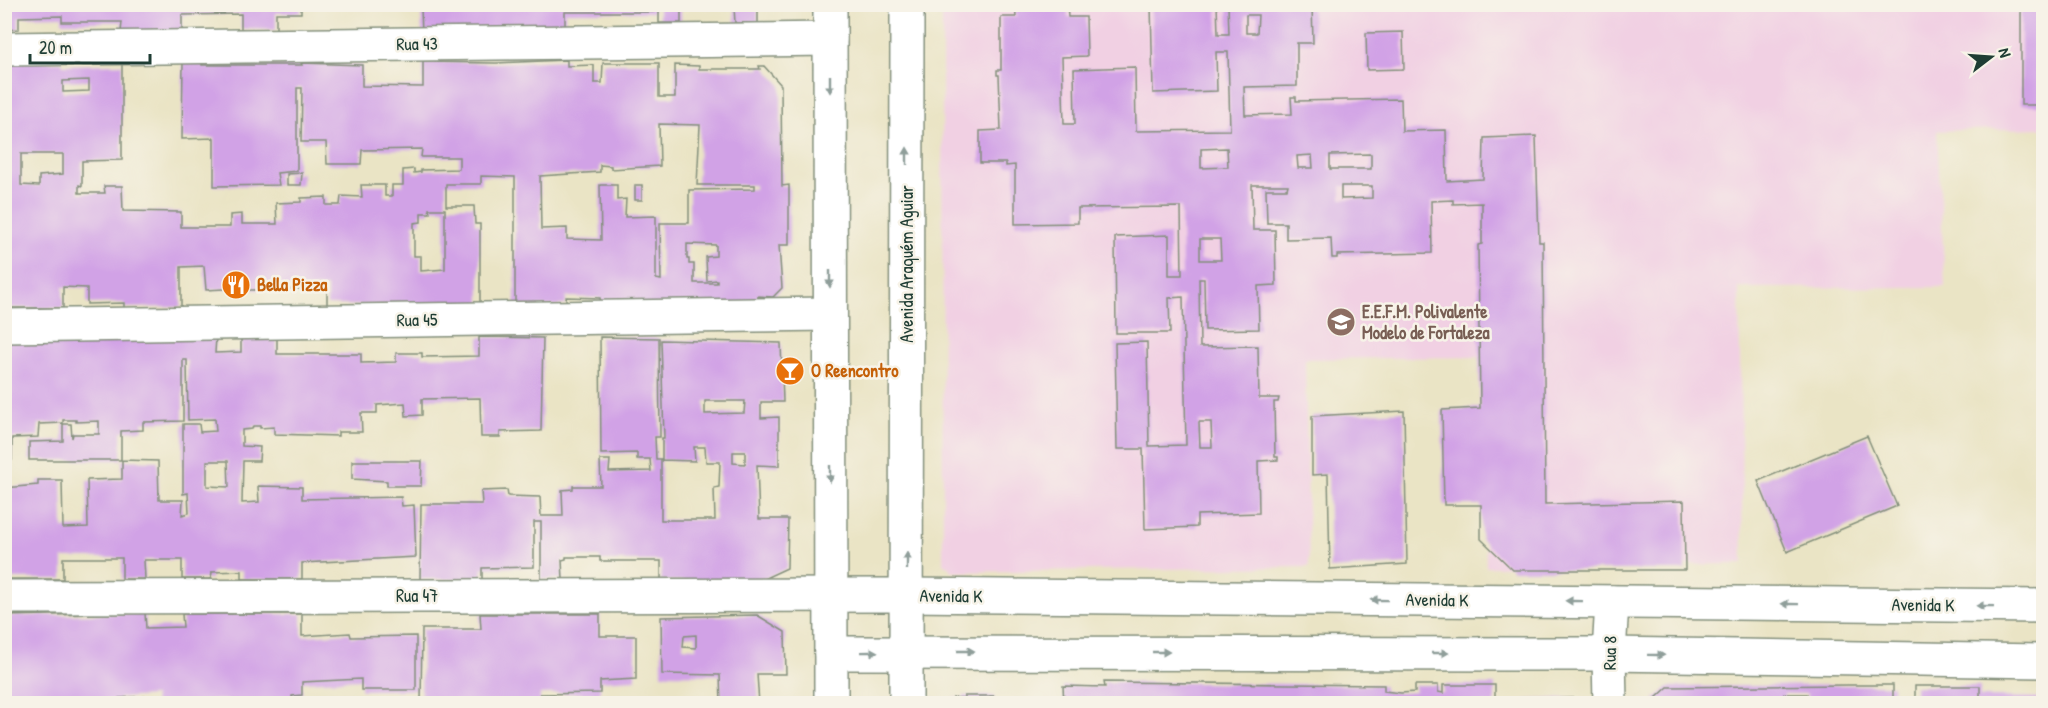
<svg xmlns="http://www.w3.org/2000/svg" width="2048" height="708" font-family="'Patrick Hand',sans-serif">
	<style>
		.built { fill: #f1d0e3 }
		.building { fill: #d1a2e6; fill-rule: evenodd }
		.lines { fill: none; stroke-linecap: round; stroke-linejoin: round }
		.minor-casing { stroke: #84907c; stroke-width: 36 }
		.minor { stroke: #fff; stroke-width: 33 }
		.oneway { fill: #8f9e9a }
		.labels { text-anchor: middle; stroke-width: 5; stroke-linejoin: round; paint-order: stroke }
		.street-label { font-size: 18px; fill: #1f3d34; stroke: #f7f3e8 }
		.food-label { font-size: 18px; font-weight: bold; fill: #c56008; stroke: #f7f3e8; text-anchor: start }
		.education-label { font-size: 18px; font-weight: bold; fill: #785e54; stroke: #f7f3e8; text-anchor: start }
	</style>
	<rect width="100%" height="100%" fill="#f7f3e8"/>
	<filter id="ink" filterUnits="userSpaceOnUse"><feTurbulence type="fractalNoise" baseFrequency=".0167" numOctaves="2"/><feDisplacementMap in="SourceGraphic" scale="12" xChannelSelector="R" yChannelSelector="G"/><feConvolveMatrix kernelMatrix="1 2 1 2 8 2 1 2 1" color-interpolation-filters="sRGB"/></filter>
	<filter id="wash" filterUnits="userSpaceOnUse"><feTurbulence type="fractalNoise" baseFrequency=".008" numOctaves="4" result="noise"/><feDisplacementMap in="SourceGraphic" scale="24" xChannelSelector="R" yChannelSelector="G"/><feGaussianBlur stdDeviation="1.35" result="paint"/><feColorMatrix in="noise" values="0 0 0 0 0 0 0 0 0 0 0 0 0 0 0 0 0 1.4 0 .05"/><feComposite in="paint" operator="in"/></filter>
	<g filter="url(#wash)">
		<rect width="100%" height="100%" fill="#eae4c5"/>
		<polygon class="built" points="942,5 2043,5 2043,128 1937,131 1945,287 1739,288 1743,564 1486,567 1482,357 1305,359 1309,567 954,572 943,563"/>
		<g id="blocks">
			<g class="building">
				<polygon points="4,4 60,4 60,7 62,7 62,4 301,4 301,13 276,13 276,30 241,29 241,14 182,15 182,32 121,32 122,22 62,22 62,16 19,17 19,29 4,30"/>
				<rect x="659" y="4" width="22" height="19"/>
				<polygon points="705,4 758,4 758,23 735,23 734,7 705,8"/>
				<path d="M1015 4H1067L1068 17H1086L1087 56 1062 57 1064 124H1075L1074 69 1135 67 1136 131 1230 130 1228 52H1216L1217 91 1153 93 1151 4H1217L1218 34H1229L1228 4H1312L1313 43H1297V86L1244 87 1245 115 1292 114 1291 97H1296V101L1401 99 1402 131 1446 130 1447 181 1483 179 1484 138 1536 136 1539 242H1543L1545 504 1684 501 1685 570H1513L1481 539V505H1444L1442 410 1480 408 1478 245 1482 244V203L1453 204V200L1431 201 1432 253 1337 255V258H1332L1331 238 1286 239V223H1267L1266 189H1287L1288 185H1252L1253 230H1275L1276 285 1258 286 1259 329 1205 330 1204 279H1199L1200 347 1258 346 1259 398H1279L1278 402H1274L1275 457H1278V460L1258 461 1259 513 1197 515V527L1145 529 1143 449H1117L1115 343 1147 342 1149 446 1186 445 1183 297 1169 298 1170 333H1116L1115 237 1169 235V275H1182L1181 207 1078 208V223L1015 224V165L1006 166V163H980V131L1001 130 999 75H997V70H1001V17H1016ZM1246 15H1258L1257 33H1246ZM1227 148 1228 167 1201 168V149ZM1371 154V169H1330V155ZM1312 155 1313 168H1298L1297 156ZM1341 186H1372V198L1341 199ZM1200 239H1220L1221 260H1200ZM1199 422H1211L1212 447H1200Z"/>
				<polygon points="361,5 654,5 653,12 565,12 565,30 422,33 421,8 361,9"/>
				<rect x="2021" y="5" width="22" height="100"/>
				<polygon points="1403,32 1404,69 1367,70 1366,33"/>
				<path d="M567 60V66L594 65V83H602L603 63H659V97H675V65L699 66V69H760L759 66H764L781 85 782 186 789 185V245H779L782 288 773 297 758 296V305H601L600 298 566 297V305L515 308V177L481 176V184H446V206H474L475 224H480V307L327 305V287L276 290H242V288L206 290 204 266 181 267V307L124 308V303L87 304V288L63 287V308H4V61L62 62 63 65 122 64V160L82 161V186L79 185V193H105L104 186H122L123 211 181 212V227H230V215L242 214V224H277L276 203 301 202V198L326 197V205H340L341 196 362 197 361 185H385V196H392V185H403V170L414 169V173L421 172V170L459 169V157H421L422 149 362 150 361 164H327L326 142H301L302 88H297V171L277 173 279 185 214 186V138L182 139 183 62H202V65H302L301 63 362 65V86L423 87V62L496 63ZM89 80V91L63 92V81ZM659 124 700 125 697 185H755V189L689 190V223H660L661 280 656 279V216L625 217 626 199 617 200V185H600L601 240 567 239V228L541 229 540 176 600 172V165L611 166V169L660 166ZM21 154H63V174L39 176V186L21 185ZM429 209H445V269L421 271V256H414V223L421 222V213H430ZM687 244 716 245V256L706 257 707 281 717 280V283H694V264H689V259H687Z"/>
				<polygon points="302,173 301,185 287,185 287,174"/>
				<rect x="635" y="185" width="7" height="15"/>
				<path d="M216 337 215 353 241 352V339L277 337V354H361V363L396 362V353H422V357L479 356V337L543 338 541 431 500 432V437H481L480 398 422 399V415L406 416 405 403 377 405V413H361L362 432H338V436L274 434V427L260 428V426H253L252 429 242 430V446L260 447 259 461H243L242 503 259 502 258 486 302 487V499L401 497 402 506 414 505 416 557 302 563V579H242V571L212 572 211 579H182V560H144L145 579H122V558H63V579H4V488L38 485V480H62L63 528 88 527 87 480 122 479V460L158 461 159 500H183L182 515 189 513 188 493 183 494V424H199L200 432 216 431 215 419 188 420 187 360H183V421L143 422V430L121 431V460H29V442L63 441V424H71L72 438 73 434H99V421L76 422V420H63V423L39 424 38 437 12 438V460H4V339ZM207 461H228L229 487 207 486Z"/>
				<path d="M600 337 659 338 660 437H655L656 459H661V520H715L714 488 719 487 720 462H706L705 447H694L695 461 662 460V438H664L661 340 781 343 783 402H761V418L779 417V466L757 465 759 519H788L787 568 759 581H661V561H600V557H566V559L562 560 563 579H541V522H534V567L482 568V579H420L421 504H482L481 491 507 490 508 496 540 497 541 516H563L562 490 573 489V486H601L600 460H610L609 472 651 471 650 459H637V453L601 454ZM705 401H745L744 413 705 414ZM733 452H745V464L733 463Z"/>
				<polygon points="1404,411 1407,564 1330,569 1328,474 1312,475 1312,416"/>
				<polygon points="1867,436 1897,506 1787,552 1758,481"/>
				<polygon points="352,461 422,461 421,486 387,486 387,481 352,479"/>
				<polygon points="145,613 146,628 183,627 182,614 302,614 302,636 350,633 351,637 416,636 416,690 361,690 361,679 302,682 302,695 292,696 292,704 227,704 227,700 209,700 209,704 155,704 154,696 119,698 119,704 4,704 4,616"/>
				<polygon points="480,614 600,614 600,636 636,636 636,679 600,681 600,693 540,694 540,704 421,704 422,629 481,629"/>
				<path d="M757 615 785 632 786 674H757L759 704H721L720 675 662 674 661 617ZM696 635V648L683 647 684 636Z"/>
				<polygon points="1104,682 1384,685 1384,691 1401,693 1415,692 1415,685 1438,685 1438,692 1443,693 1443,685 1495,685 1495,704 1064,704 1063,686 1105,687"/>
				<polygon points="1849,685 1893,685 1893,704 1807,704 1807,694 1784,694 1784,704 1654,704 1655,699 1668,687"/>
				<polygon points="1915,686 1980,686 1980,697 2043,698 2043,704 1915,704"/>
				<polygon points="964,696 994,696 994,704 953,704 953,698 964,698"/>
				<polygon points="1573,698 1574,704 1524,704 1524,700"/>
			</g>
		</g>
	</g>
	<g filter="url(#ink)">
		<use href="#blocks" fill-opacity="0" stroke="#84907c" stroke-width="1.5"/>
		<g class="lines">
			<g class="minor-casing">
				<g id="minor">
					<polyline points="830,4 831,704"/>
					<polyline points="4,49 830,39"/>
					<polyline points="4,326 830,314"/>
					<polyline points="4,597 907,595 2044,606"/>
					<polyline points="831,653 1609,654 2044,661"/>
					<polyline points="906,704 907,4"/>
					<polyline points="1610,704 1609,654 1612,602"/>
				</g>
			</g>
			<use href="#minor" class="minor"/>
		</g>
		<defs><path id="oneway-solid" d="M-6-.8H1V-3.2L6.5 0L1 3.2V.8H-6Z" transform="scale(1.5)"/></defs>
		<g class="oneway">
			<use href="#oneway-solid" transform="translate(830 84) rotate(90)"/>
			<use href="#oneway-solid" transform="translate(907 156) rotate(-90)"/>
			<use href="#oneway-solid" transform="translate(830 279) rotate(90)"/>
			<use href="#oneway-solid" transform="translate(830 474) rotate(90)"/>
			<use href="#oneway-solid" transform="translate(907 561) rotate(-90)"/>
			<use href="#oneway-solid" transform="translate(1379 600) rotate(-179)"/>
			<use href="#oneway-solid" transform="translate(1574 601) rotate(-179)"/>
			<use href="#oneway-solid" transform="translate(1790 604) rotate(-179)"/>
			<use href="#oneway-solid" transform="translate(1985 606) rotate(-179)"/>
			<use href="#oneway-solid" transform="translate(966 651)"/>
			<use href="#oneway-solid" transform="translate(869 652) rotate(-1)"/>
			<use href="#oneway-solid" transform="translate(1161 652)"/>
			<use href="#oneway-solid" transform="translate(1440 653)"/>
			<use href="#oneway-solid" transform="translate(1656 655) rotate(1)"/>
		</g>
	</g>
	<defs>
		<g id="restaurant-disc" transform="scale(1.5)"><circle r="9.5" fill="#e8710a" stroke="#f7f3e8"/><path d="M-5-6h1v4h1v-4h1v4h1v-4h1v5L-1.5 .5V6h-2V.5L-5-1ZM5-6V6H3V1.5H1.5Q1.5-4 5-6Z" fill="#fff"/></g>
		<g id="school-disc" transform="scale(1.5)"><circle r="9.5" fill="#8d6e63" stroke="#f7f3e8"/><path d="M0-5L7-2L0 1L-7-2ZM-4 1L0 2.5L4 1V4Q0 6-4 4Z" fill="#fff"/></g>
		<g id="bar-disc" transform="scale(1.5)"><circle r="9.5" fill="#e8710a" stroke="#f7f3e8"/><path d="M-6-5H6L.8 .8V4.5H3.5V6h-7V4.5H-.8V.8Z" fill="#fff"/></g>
	</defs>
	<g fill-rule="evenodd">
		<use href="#restaurant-disc" x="236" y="285"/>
		<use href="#school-disc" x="1341" y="322"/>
		<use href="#bar-disc" x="790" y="371"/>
	</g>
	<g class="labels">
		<g class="street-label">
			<text transform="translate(417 44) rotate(-1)" y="6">Rua 43</text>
			<text transform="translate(907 264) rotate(-90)" y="6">Avenida Araquém Aguiar</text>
			<text transform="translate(417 320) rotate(-1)" y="6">Rua 45</text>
			<text x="417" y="602">Rua 47</text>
			<text transform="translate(951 596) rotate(1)" y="6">Avenida K</text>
			<text transform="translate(1437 600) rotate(1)" y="6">Avenida K</text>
			<text transform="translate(1923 605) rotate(1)" y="6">Avenida K</text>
			<text transform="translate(1610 653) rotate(-89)" y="6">Rua 8</text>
		</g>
		<g class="food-label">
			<text x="257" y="291">Bella Pizza</text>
			<text x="811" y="377">O Reencontro</text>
		</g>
		<g class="education-label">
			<text x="1362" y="318">E.E.F.M. Polivalente<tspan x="1362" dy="21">Modelo de Fortaleza</tspan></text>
		</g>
	</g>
	<rect width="2048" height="708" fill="none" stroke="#f7f3e8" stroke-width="24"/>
	<g transform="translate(1991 57) rotate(73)" stroke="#f7f3e8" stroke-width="4.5" paint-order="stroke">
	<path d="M0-4.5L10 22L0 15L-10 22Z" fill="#1f3d34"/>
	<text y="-9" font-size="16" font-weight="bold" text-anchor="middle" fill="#1f3d34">N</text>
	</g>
	<path d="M30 54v9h120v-9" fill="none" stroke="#1f3d34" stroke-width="3"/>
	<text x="39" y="54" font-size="18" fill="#1f3d34" stroke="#f7f3e8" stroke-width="4.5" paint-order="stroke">20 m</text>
</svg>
